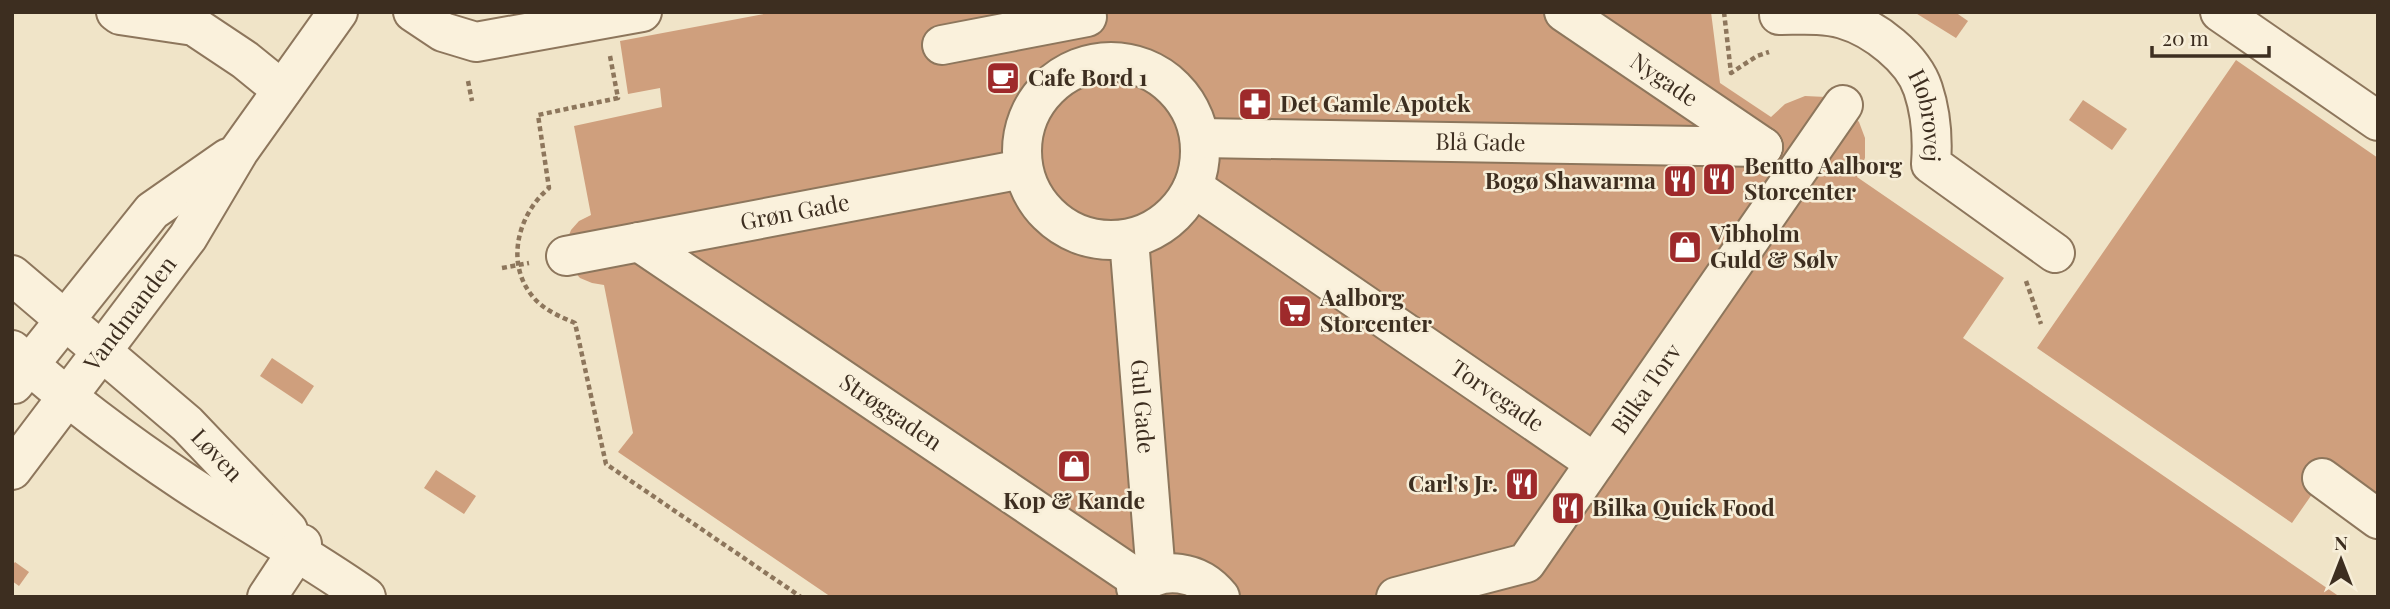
<svg xmlns="http://www.w3.org/2000/svg" width="2390" height="609" font-family="'Playfair Display',serif">
	<style>
		.building { fill: #cf9f7d }
		.lines { fill: none; stroke-linecap: round; stroke-linejoin: round }
		.minor-casing { stroke: #8d765c; stroke-width: 42 }
		.path { stroke: #8d765c; stroke-width: 4.5; stroke-dasharray: 5 3.5; stroke-linecap: butt }
		.minor { stroke: #faf1dc; stroke-width: 38 }
		.labels { text-anchor: middle; stroke-width: 5; stroke-linejoin: round; paint-order: stroke }
		.poi-label { font-size: 23px; font-weight: bold; fill: #3d2e20; stroke: #f7eed8; text-anchor: start }
		.street-label { font-size: 23px; fill: #3d2e20; stroke: #f7eed8 }
	</style>
	<rect width="100%" height="100%" fill="#f0e4c8"/>
	<g class="building">
		<polygon points="774,12 1711,12 1720,83 1771,117 1785,104 1805,96 1826,97 1843,105 1859,122 1865,138 1865,158 1857,177 2004,278 1963,338 2340,597 831,597 618,452 633,433 604,285 592,283 580,278 571,268 566,243 571,230 579,221 591,215 574,126 662,107 660,88 628,94 620,41"/>
		<polygon points="1914,12 1955,12 1968,21 1956,38"/>
		<polygon points="2236,60 2378,158 2378,499 2331,467 2292,523 2037,348"/>
		<polygon points="2083,100 2127,129 2112,150 2069,120"/>
		<polygon points="272,358 314,386 302,404 260,376"/>
		<polygon points="436,470 476,496 464,514 424,488"/>
		<polygon points="15,562 29,572 19,586 12,581 12,566"/>
	</g>
	<g class="lines">
		<g class="minor-casing">
			<g id="minor">
				<polyline points="116,12 120,15 194,26 245,60 282,90"/>
				<polyline points="413,12 443,32 476,42 642,12"/>
				<path id="s1" d="M1564 12 1763 147"/>
				<polyline points="2220,12 2378,121"/>
				<path id="s2" d="M1779 15C1800 15 1823 13 1843 19 1874 28 1913 58 1923 89 1931 113 1933 138 1931 164L2055 253"/>
				<polyline points="942,45 1087,17"/>
				<circle cx="1111" cy="151" r="89"/>
				<path id="s3" d="M1199 134 1201 138 1763 147"/>
				<path id="s4" d="M1193 187 1595 463"/>
				<path id="s5" d="M1129 239 1156 575"/>
				<path id="s6" d="M639 242 1142 582"/>
				<path id="s7" d="M566 256 1023 169"/>
				<path id="s8" d="M12 275 187 424 288 530"/>
				<path d="M12 350C66 398 126 443 186 483 245 522 308 556 366 597"/>
				<polyline points="14,384 152,211 228,158"/>
				<path id="s9" d="M12 470 188 237 239 151 338 12"/>
				<polyline points="2322,478 2378,519"/>
				<path d="M1136 588C1162 564 1199 571 1220 597"/>
				<polyline points="267,597 302,544"/>
				<path id="s10" d="M1396 597 1526 563 1843 105"/>
			</g>
		</g>
		<g class="path">
			<polyline points="1724,12 1731,73 1757,56 1769,52"/>
			<path d="M610 56 618 98 538 115 549 188C518 214 504 264 534 298 544 310 561 317 575 323L606 464 801 597"/>
			<polyline points="468,81 472,101"/>
			<polyline points="502,268 529,263"/>
			<polyline points="2026,281 2041,324"/>
		</g>
		<use href="#minor" class="minor"/>
	</g>
	<defs>
		<g id="cafe-square" transform="scale(1.75)"><rect x="-9" y="-9" width="18" height="18" rx="4" fill="#9e2a2b" stroke="#f7eed8"/><path d="M-5.5-4.5H6V0H3Q3 3.5 0 3.5H-2.5Q-5.5 3.5-5.5 0ZM3-3.2v2h1.7v-2ZM-6 4.5H4V6H-6Z" fill="#fff"/></g>
		<g id="pharmacy-square" transform="scale(1.75)"><rect x="-9" y="-9" width="18" height="18" rx="4" fill="#9e2a2b" stroke="#f7eed8"/><path d="M-2-6h4v4h4v4h-4v4h-4v-4h-4v-4h4Z" fill="#fff"/></g>
		<g id="restaurant-square" transform="scale(1.75)"><rect x="-9" y="-9" width="18" height="18" rx="4" fill="#9e2a2b" stroke="#f7eed8"/><path d="M-5-6h1v4h1v-4h1v4h1v-4h1v5L-1.5 .5V6h-2V.5L-5-1ZM5-6V6H3V1.5H1.5Q1.5-4 5-6Z" fill="#fff"/></g>
		<g id="shop-square" transform="scale(1.75)"><rect x="-9" y="-9" width="18" height="18" rx="4" fill="#9e2a2b" stroke="#f7eed8"/><path d="M-5-2.5h2.3a2.7 3.5 0 0 1 5.4 0H5L5.5 6h-11ZM-1.5-2.5h3a1.5 2.3 0 0 0-3 0Z" fill="#fff"/></g>
		<g id="supermarket-square" transform="scale(1.75)"><rect x="-9" y="-9" width="18" height="18" rx="4" fill="#9e2a2b" stroke="#f7eed8"/><path d="M-6-5.5h2.5l.6 2H6L4.5 2H-2.5L-4.4-4H-6ZM-1.5 3.2a1.3 1.3 0 1 0 .1 0ZM3 3.2a1.3 1.3 0 1 0 .1 0Z" fill="#fff"/></g>
	</defs>
	<g fill-rule="evenodd">
		<use href="#cafe-square" x="1003" y="78"/>
		<use href="#pharmacy-square" x="1255" y="104"/>
		<use href="#restaurant-square" x="1719" y="179"/>
		<use href="#restaurant-square" x="1680" y="181"/>
		<use href="#shop-square" x="1685" y="247"/>
		<use href="#supermarket-square" x="1295" y="311"/>
		<use href="#shop-square" x="1074" y="466"/>
		<use href="#restaurant-square" x="1522" y="484"/>
		<use href="#restaurant-square" x="1568" y="508"/>
	</g>
	<g class="labels">
		<g class="poi-label">
			<text x="1028" y="86">Cafe Bord 1</text>
			<text x="1280" y="112">Det Gamle Apotek</text>
			<text x="1744" y="174">Bentto Aalborg<tspan x="1744" dy="26">Storcenter</tspan></text>
			<text x="1656" y="189" text-anchor="end">Bogø Shawarma</text>
			<text x="1710" y="242">Vibholm<tspan x="1710" dy="26">Guld &amp; Sølv</tspan></text>
			<text x="1320" y="306">Aalborg<tspan x="1320" dy="26">Storcenter</tspan></text>
			<text x="1498" y="492" text-anchor="end">Carl's Jr.</text>
			<text x="1074" y="509" text-anchor="middle">Kop &amp; Kande</text>
			<text x="1592" y="516">Bilka Quick Food</text>
		</g>
		<g class="street-label">
			<text dy="8" stroke="none"><textPath href="#s1" startOffset="121">Nygade</textPath></text>
			<text dy="8" stroke="none"><textPath href="#s2" startOffset="201">Hobrovej</textPath></text>
			<text dy="8" stroke="none"><textPath href="#s3" startOffset="284">Blå Gade</textPath></text>
			<text dy="8" stroke="none"><textPath href="#s7" startOffset="233">Grøn Gade</textPath></text>
			<text dy="8" stroke="none"><textPath href="#s9" startOffset="196">Vandmanden</textPath></text>
			<text dy="8" stroke="none"><textPath href="#s10" startOffset="346">Bilka Torv</textPath></text>
			<text dy="8" stroke="none"><textPath href="#s4" startOffset="369">Torvegade</textPath></text>
			<text dy="8" stroke="none"><textPath href="#s5" startOffset="168">Gul Gade</textPath></text>
			<text dy="8" stroke="none"><textPath href="#s6" startOffset="304">Strøggaden</textPath></text>
			<text dy="8" stroke="none"><textPath href="#s8" startOffset="273">Løven</textPath></text>
		</g>
	</g>
	<rect width="2390" height="609" fill="none" stroke="#3d2e20" stroke-width="28"/>
	<g transform="translate(2341 560)" stroke="#f7eed8" stroke-width="5" paint-order="stroke">
	<path d="M0-5L12 26L0 18L-12 26Z" fill="#3d2e20"/>
	<text y="-10" font-size="19" font-weight="bold" text-anchor="middle" fill="#3d2e20">N</text>
	</g>
	<path d="M2152 46v10h117v-10" fill="none" stroke="#3d2e20" stroke-width="3.5"/>
	<text x="2162" y="46" font-size="21" fill="#3d2e20" stroke="#f7eed8" stroke-width="5" paint-order="stroke">20 m</text>
</svg>
